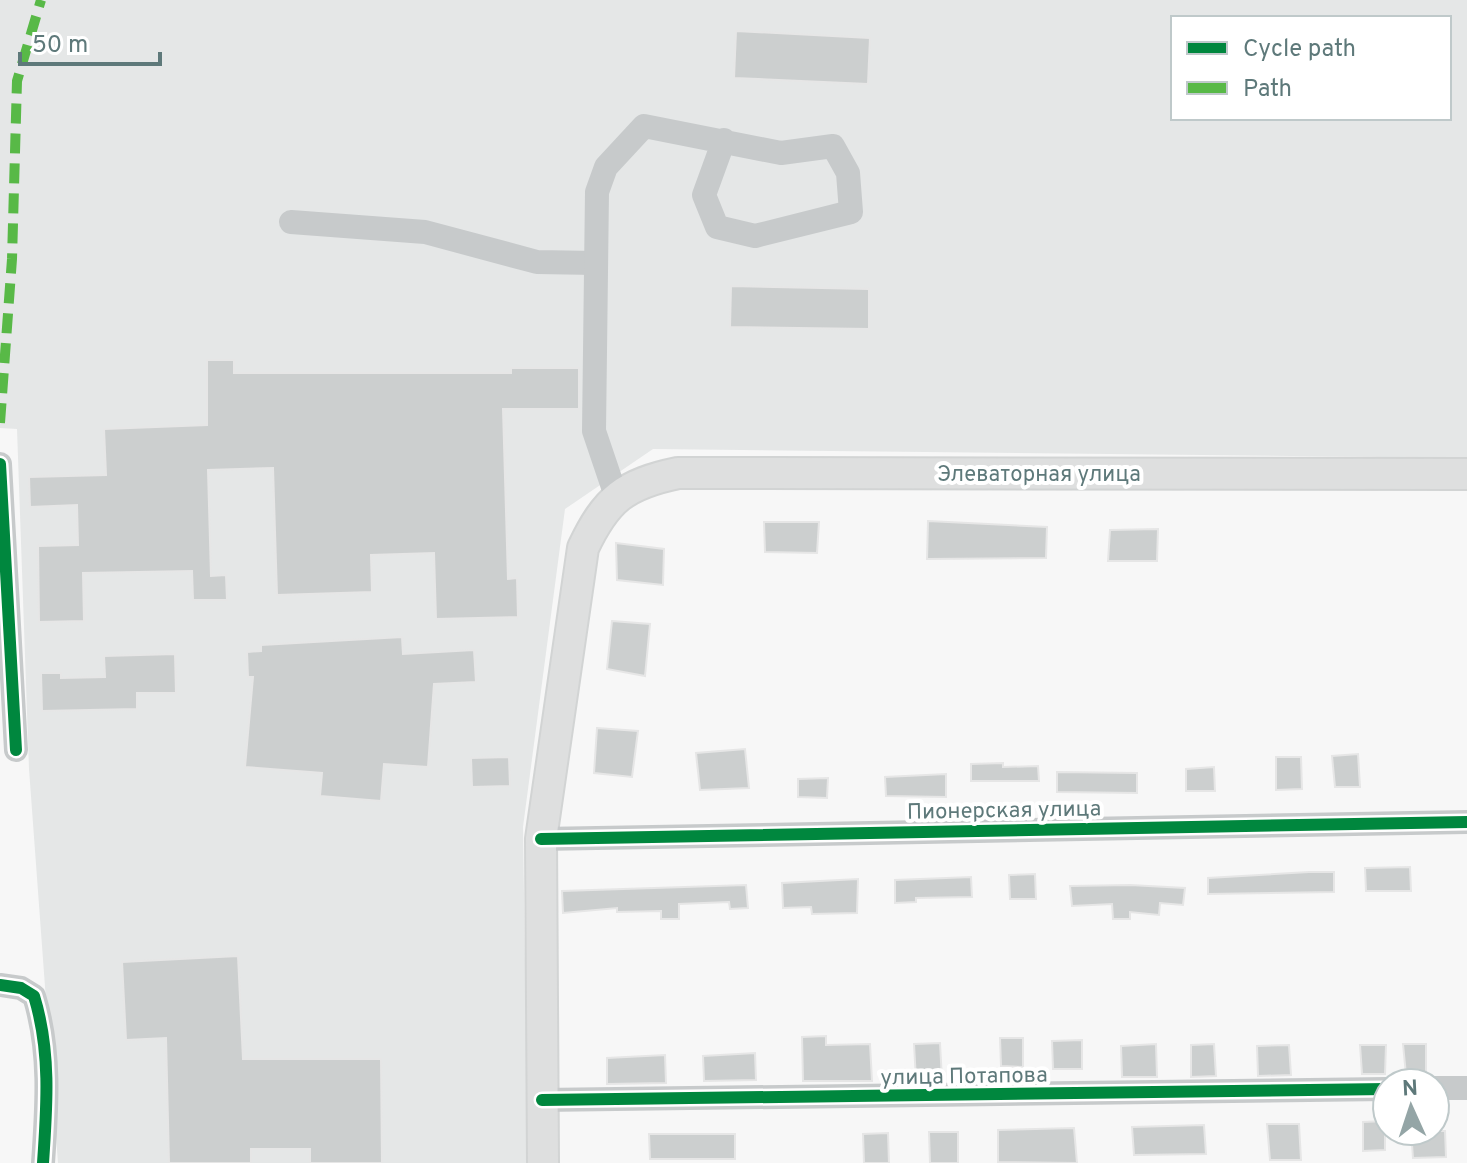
<svg xmlns="http://www.w3.org/2000/svg" width="1467" height="1163" font-family="Overpass,sans-serif">
	<style>
		.built { fill: #e5e7e7; fill-rule: evenodd }
		.building { fill: #cccfcf; stroke: #e6e6e6; stroke-width: 2 }
		.lines { fill: none; stroke-linecap: round; stroke-linejoin: round }
		.major-casing { stroke: #d2d4d4; stroke-width: 34 }
		.minor { stroke: #c7cacb; stroke-width: 24 }
		.major { stroke: #dedfdf; stroke-width: 30 }
		.quiet { stroke: #58b947; stroke-width: 10; stroke-dasharray: 20 10; stroke-linecap: butt }
		.cycleway-casing { stroke: #fff; stroke-width: 17 }
		.cycleway { stroke: #00873e; stroke-width: 12 }
		.labels { text-anchor: middle; stroke-width: 8; stroke-linejoin: round; paint-order: stroke }
		.street-label { font-size: 22px; fill: #5e797a; stroke: #fff }
	</style>
	<rect width="100%" height="100%" fill="#f7f7f7"/>
	<path class="built" d="M0 0H1467V458L653 449 565 509 523 827 528 1163H58L29 769 17 429 0 428ZM1173 18H1449V118H1173Z"/>
	<g class="building">
		<polygon points="736,31 870,38 868,84 734,78"/>
		<polygon points="731,286 869,289 869,329 730,327"/>
		<polygon points="207,360 234,360 234,373 511,373 511,368 579,368 579,409 503,409 508,579 517,578 518,617 436,619 434,553 371,555 372,592 277,595 273,468 208,470 211,576 226,575 227,600 193,600 192,571 83,573 84,621 39,622 38,546 78,545 77,505 30,507 29,477 106,475 104,429 207,425"/>
		<polygon points="928,521 1047,527 1046,558 927,559"/>
		<polygon points="764,522 819,522 817,553 765,552"/>
		<polygon points="1158,529 1157,561 1108,561 1110,530"/>
		<polygon points="616,543 664,549 663,585 617,580"/>
		<polygon points="612,621 650,624 645,676 607,669"/>
		<polygon points="402,637 403,654 474,650 476,682 434,684 428,767 384,764 381,801 320,796 322,773 245,767 253,677 248,677 247,652 261,651 261,645"/>
		<polygon points="175,654 176,693 137,693 137,709 42,711 41,673 61,673 61,678 105,677 104,656"/>
		<polygon points="597,728 638,731 632,777 594,773"/>
		<polygon points="745,749 749,788 700,790 696,753"/>
		<polygon points="1358,754 1360,787 1335,787 1332,756"/>
		<polygon points="509,757 510,786 472,787 471,758"/>
		<polygon points="1276,757 1301,757 1302,789 1276,790"/>
		<polygon points="1003,763 1003,767 1038,766 1039,781 971,781 971,764"/>
		<polygon points="1214,767 1215,791 1186,791 1186,769"/>
		<polygon points="1057,772 1137,773 1137,793 1057,792"/>
		<polygon points="946,774 946,797 886,796 885,777"/>
		<polygon points="828,778 827,798 798,797 798,779"/>
		<polygon points="1410,867 1411,891 1366,891 1365,868"/>
		<polygon points="1309,872 1334,872 1334,892 1208,894 1208,878"/>
		<polygon points="1035,874 1036,899 1010,899 1009,875"/>
		<polygon points="971,877 972,897 916,898 916,902 895,903 895,880"/>
		<polygon points="858,879 857,913 812,914 811,907 783,908 782,883"/>
		<polygon points="746,885 748,908 730,909 729,902 679,904 679,919 661,919 661,911 617,912 617,908 563,913 562,891"/>
		<polygon points="1130,885 1185,888 1183,905 1160,903 1159,915 1130,912 1130,919 1113,919 1112,904 1072,906 1070,886"/>
		<polygon points="238,956 243,1059 381,1059 382,1163 310,1163 310,1149 251,1149 251,1163 169,1163 166,1038 126,1040 122,962"/>
		<polygon points="826,1036 826,1045 870,1044 872,1081 803,1081 802,1037"/>
		<polygon points="1000,1038 1023,1038 1023,1067 1001,1066"/>
		<polygon points="1082,1040 1082,1069 1053,1069 1052,1041"/>
		<polygon points="940,1043 942,1080 916,1080 914,1044"/>
		<polygon points="1156,1044 1157,1077 1122,1077 1121,1046"/>
		<polygon points="1214,1044 1216,1076 1191,1077 1191,1045"/>
		<polygon points="1403,1044 1426,1044 1426,1074 1406,1075"/>
		<polygon points="1289,1045 1291,1075 1258,1076 1257,1046"/>
		<polygon points="1360,1045 1386,1045 1385,1074 1362,1074"/>
		<polygon points="755,1053 756,1080 704,1081 703,1056"/>
		<polygon points="665,1055 666,1083 607,1084 607,1058"/>
		<polygon points="1385,1121 1385,1150 1363,1151 1363,1122"/>
		<polygon points="1267,1124 1299,1124 1301,1160 1270,1160"/>
		<polygon points="1204,1125 1206,1154 1134,1155 1132,1127"/>
		<polygon points="1074,1128 1077,1163 998,1162 998,1130"/>
		<polygon points="1411,1131 1445,1131 1446,1157 1413,1158"/>
		<polygon points="929,1132 958,1132 958,1163 930,1163"/>
		<polygon points="888,1133 889,1163 864,1163 863,1134"/>
		<polygon points="649,1134 735,1134 735,1159 650,1159"/>
	</g>
	<g class="lines">
		<g class="major-casing">
			<path id="major" d="M543 1163 541 839 583 548C606 499 625 484 678 473L1467 474"/>
		</g>
		<g class="minor">
			<polyline points="291,222 425,232 537,262 596,263"/>
			<polyline points="0,464 16,750"/>
			<polyline points="616,496 594,431 597,192 606,167 644,126 781,153 833,146 848,173 851,212 755,236 717,227 704,195 724,140"/>
			<polyline points="541,839 1467,822"/>
			<path d="M0 985 21 988 34 996C51 1051 47 1106 43 1163"/>
			<polyline points="1435,1088 1467,1088"/>
			<polyline points="542,1100 1387,1089"/>
		</g>
		<use href="#major" class="major"/>
		<polyline class="quiet" points="0,423 12,259 17,81 41,0"/>
		<g class="cycleway-casing">
			<g id="cycleway">
				<polyline points="0,464 16,750"/>
				<polyline points="541,839 1467,822"/>
				<path d="M0 985 21 988 34 996C51 1051 47 1106 43 1163"/>
				<polyline points="542,1100 1387,1089"/>
			</g>
		</g>
		<use href="#cycleway" class="cycleway"/>
	</g>
	<g class="labels">
		<g class="street-label">
			<text x="1039" y="481">Элеваторная улица</text>
			<text transform="translate(1004 809) rotate(-1)" y="8">Пионерская улица</text>
			<text transform="translate(964 1075) rotate(-1)" y="8">улица Потапова</text>
		</g>
	</g>
	<rect x="1171" y="16" width="280" height="104" fill="#ffffff" stroke="#bfc9ca" stroke-width="2"/>
	<rect x="1187" y="42" width="40" height="12" fill="#00873e" stroke="#bfc9ca" stroke-width="2"/>
	<text x="1243" y="56" font-size="24" fill="#5e797a">Cycle path</text>
	<rect x="1187" y="82" width="40" height="12" fill="#58b947" stroke="#bfc9ca" stroke-width="2"/>
	<text x="1243" y="96" font-size="24" fill="#5e797a">Path</text>
	<g transform="translate(1411 1107) rotate(357)"><circle r="38" fill="#ffffff" stroke="#bfc9ca" stroke-width="2"/>
	<path d="M0-6L14 30L0 20L-14 30Z" fill="#94a5a6"/>
	<text y="-12" font-size="22" font-weight="bold" text-anchor="middle" fill="#5e797a">N</text>
	</g>
	<path d="M20 52v12h140v-12" fill="none" stroke="#5e797a" stroke-width="4"/>
	<text x="32" y="52" font-size="24" fill="#5e797a" stroke="#ffffff" stroke-width="6" paint-order="stroke">50 m</text>
</svg>
